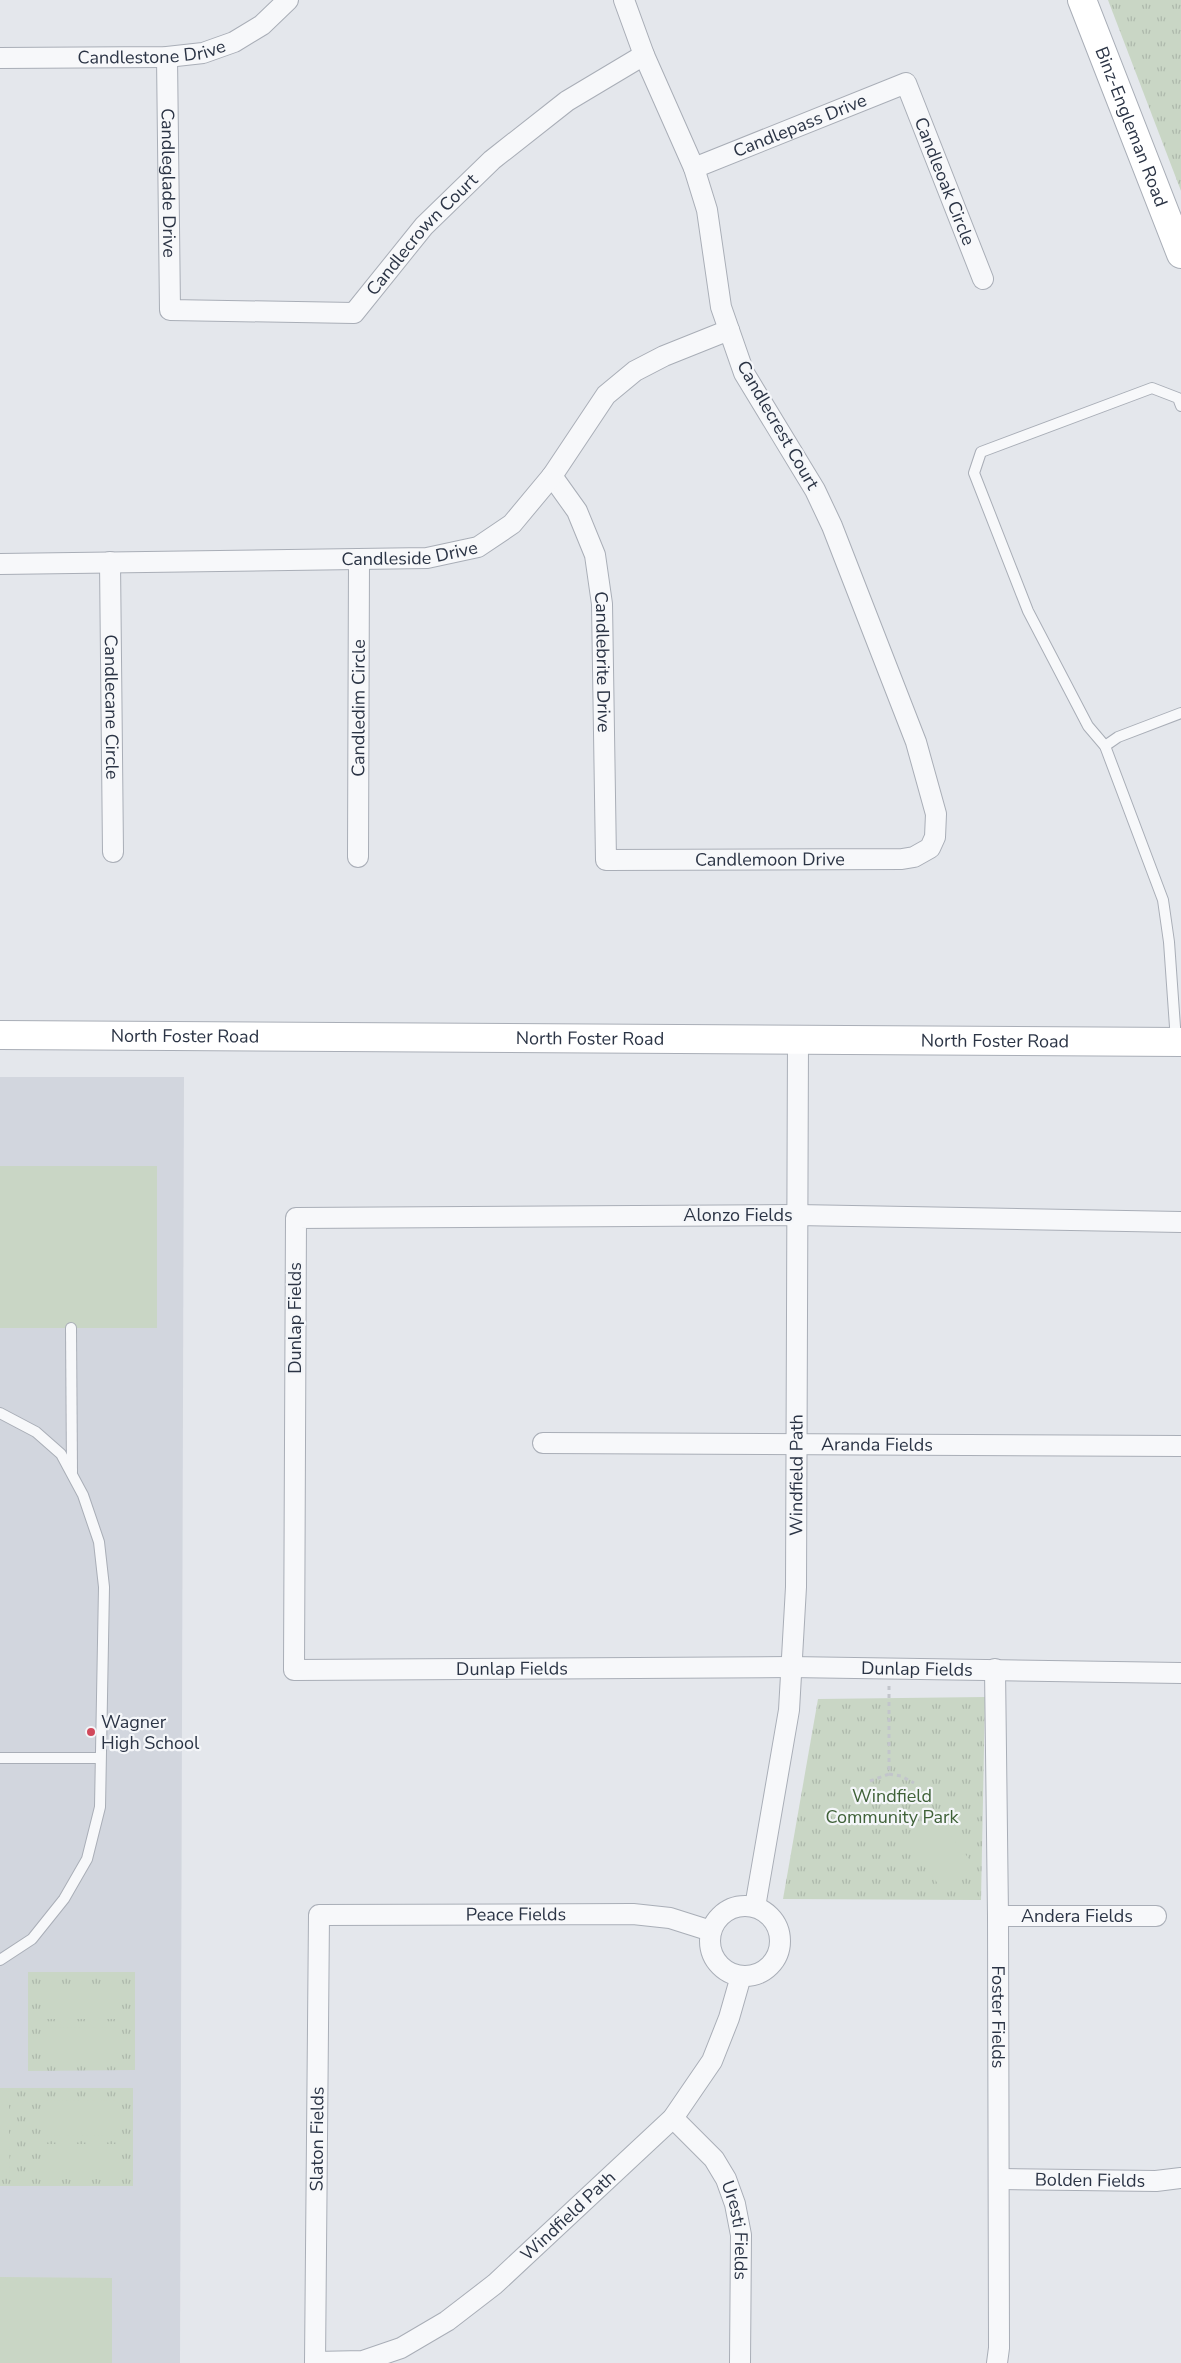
<svg xmlns="http://www.w3.org/2000/svg" width="1181" height="2363" font-family="'Nunito Sans',sans-serif">
	<style>
		.built { fill: #d2d6de }
		.park { fill: url(#park-tufts) }
		.garden { fill: #c9d6c5 }
		.lines { fill: none; stroke-linecap: round; stroke-linejoin: round }
		.lane-casing { stroke: #a9aeb7; stroke-width: 12 }
		.street-casing { stroke: #a9aeb7; stroke-width: 22 }
		.secondary-casing { stroke: #a9aeb7; stroke-width: 30 }
		.path { stroke: #c2c5cb; stroke-width: 3; stroke-dasharray: 4 4; stroke-linecap: butt }
		.lane { stroke: #f7f8fa; stroke-width: 10 }
		.street { stroke: #f7f8fa; stroke-width: 20 }
		.secondary { stroke: #fff; stroke-width: 28 }
		.poi-dot { fill: #d1495b; stroke: #f4f6f9; stroke-width: 2 }
		.labels { text-anchor: middle; stroke-width: 4.5; stroke-linejoin: round; paint-order: stroke }
		.street-label { font-size: 18px; fill: #2b3445; stroke: #f4f6f9 }
		.poi-label { font-size: 18px; fill: #2b3445; stroke: #f4f6f9; text-anchor: start }
		.park-label { font-size: 18px; fill: #3f6138; stroke: #f4f6f9 }
	</style>
	<defs>
		<pattern id="park-tufts" width="24" height="20" patternUnits="userSpaceOnUse" patternTransform="scale(1.25)"><rect width="24" height="20" fill="#c9d6c5"/><path d="M3 7l-1-3M5 7V3M7 7l1-3M15 17l-1-3M17 17v-4M19 17l1-3" fill="none" stroke="#adb8ab"/></pattern>
	</defs>
	<rect width="100%" height="100%" fill="#e4e7ec"/>
	<polygon class="built" points="0,1077 184,1077 180,2363 0,2363"/>
	<g class="park">
		<polygon points="1108,0 1181,0 1181,191"/>
		<polygon points="985,1697 981,1900 783,1899 818,1699"/>
		<polygon points="28,1972 135,1972 135,2070 28,2071"/>
		<rect x="0" y="2088" width="133" height="98"/>
	</g>
	<g class="garden">
		<rect x="0" y="1166" width="157" height="162"/>
		<polygon points="934,1814 973,1864 943,1890 903,1839"/>
		<rect x="45" y="1984" width="73" height="35"/>
		<polygon points="118,2027 118,2062 45,2062 45,2028"/>
		<rect x="0" y="2099" width="9" height="35"/>
		<polygon points="117,2100 117,2135 44,2136 44,2101"/>
		<polygon points="0,2143 9,2143 10,2178 0,2178"/>
		<rect x="45" y="2144" width="73" height="35"/>
		<polygon points="0,2277 112,2278 112,2363 0,2363"/>
	</g>
	<g class="lines">
		<g class="lane-casing">
			<g id="lane">
				<polyline points="1105,746 1118,737 1181,713"/>
				<polyline points="1176,1041 1169,942 1163,900 1105,746 1088,726 1028,611 974,473 981,452 1152,388 1178,398 1181,406"/>
				<polyline points="71,1328 72,1472"/>
				<polyline points="0,1413 36,1432 61,1454 83,1495 99,1542 104,1587 100,1807 87,1859 64,1899 32,1939 0,1960"/>
				<polyline points="0,1758 100,1758"/>
			</g>
		</g>
		<g class="street-casing">
			<g id="street">
				<path id="s1" d="M167 57 170 310 354 313 424 226 492 160 567 101 644 55"/>
				<path id="s2" d="M0 58 167 57 203 53 234 42 262 25 288 0"/>
				<path id="s3" d="M694 168 906 83 983 279"/>
				<path id="s4" d="M552 476 577 511 595 555 602 604 606 860 902 859 914 857 930 848 935 837 936 814 916 742 832 526 815 490 744 373 721 307 707 210 694 168 644 55 624 0"/>
				<path id="s5" d="M110 562 113 852"/>
				<path id="s6" d="M0 564 427 558 478 547 512 524 552 476 606 395 635 371 664 356 729 330"/>
				<path id="s7" d="M358 857 359 559"/>
				<path id="s8" d="M1181 1222 797 1215 296 1218 294 1670 790 1667 1181 1673"/>
				<path id="s9" d="M543 1443 1181 1446"/>
				<path id="s10" d="M995 1669 998 1916 999 2348 997 2363"/>
				<circle cx="745" cy="1941" r="35"/>
				<path id="s11" d="M755 1907 789 1710 796 1587 798 1041"/>
				<path id="s12" d="M998 1916H1156"/>
				<path id="s13" d="M673 2118 714 2159 726 2179 735 2204 741 2235 740 2363"/>
				<path id="s14" d="M999 2179 1156 2181 1181 2178"/>
				<path id="s15" d="M315 2362 363 2361 401 2348 447 2321 495 2284 673 2118 712 2061 729 2018 741 1976"/>
				<path id="s16" d="M315 2363 319 1915 633 1914 670 1918 711 1931"/>
			</g>
		</g>
		<g class="secondary-casing">
			<g id="secondary">
				<path id="s17" d="M1082 0 1181 254"/>
				<path id="s18" d="M0 1035 1181 1042"/>
			</g>
		</g>
		<g class="path">
			<polyline points="889,1686 889,1774 901,1776 914,1783"/>
			<polyline points="870,1781 889,1774"/>
		</g>
		<use href="#lane" class="lane"/>
		<use href="#street" class="street"/>
		<use href="#secondary" class="secondary"/>
	</g>
	<circle class="poi-dot" cx="91" cy="1732" r="5"/>
	<g class="labels">
		<g class="street-label">
			<text dy="6" stroke="none"><textPath href="#s2" startOffset="152">Candlestone Drive</textPath></text>
			<text dy="6" stroke="none"><textPath href="#s3" startOffset="114">Candlepass Drive</textPath></text>
			<text dy="6" stroke="none"><textPath href="#s17" startOffset="136">Binz-Engleman Road</textPath></text>
			<text dy="6" stroke="none"><textPath href="#s3" startOffset="334">Candleoak Circle</textPath></text>
			<text dy="6" stroke="none"><textPath href="#s1" startOffset="126">Candleglade Drive</textPath></text>
			<text dy="6" stroke="none"><textPath href="#s1" startOffset="541">Candlecrown Court</textPath></text>
			<text transform="translate(778 425) rotate(60)" y="6">Candlecrest Court</text>
			<text dy="6" stroke="none"><textPath href="#s6" startOffset="410">Candleside Drive</textPath></text>
			<text dy="6" stroke="none"><textPath href="#s4" startOffset="198">Candlebrite Drive</textPath></text>
			<text dy="6" stroke="none"><textPath href="#s5" startOffset="145">Candlecane Circle</textPath></text>
			<text dy="6" stroke="none"><textPath href="#s7" startOffset="149">Candledim Circle</textPath></text>
			<text dy="6" stroke="none"><textPath href="#s4" startOffset="560">Candlemoon Drive</textPath></text>
			<text dy="6" stroke="none"><textPath href="#s18" startOffset="185">North Foster Road</textPath></text>
			<text dy="6" stroke="none"><textPath href="#s18" startOffset="590">North Foster Road</textPath></text>
			<text dy="6" stroke="none"><textPath href="#s18" startOffset="995">North Foster Road</textPath></text>
			<text x="738" y="1221">Alonzo Fields</text>
			<text transform="translate(295 1318) rotate(-90)" y="6">Dunlap Fields</text>
			<text dy="6" stroke="none"><textPath href="#s9" startOffset="334">Aranda Fields</textPath></text>
			<text dy="6" stroke="none"><textPath href="#s11" startOffset="435">Windfield Path</textPath></text>
			<text dy="6" stroke="none"><textPath href="#s8" startOffset="1960">Dunlap Fields</textPath></text>
			<text dy="6" stroke="none"><textPath href="#s8" startOffset="1555">Dunlap Fields</textPath></text>
			<text dy="6" stroke="none"><textPath href="#s16" startOffset="645">Peace Fields</textPath></text>
			<text dy="6" stroke="none"><textPath href="#s12" startOffset="79">Andera Fields</textPath></text>
			<text dy="6" stroke="none"><textPath href="#s10" startOffset="348">Foster Fields</textPath></text>
			<text dy="6" stroke="none"><textPath href="#s16" startOffset="224">Slaton Fields</textPath></text>
			<text dy="6" stroke="none"><textPath href="#s14" startOffset="91">Bolden Fields</textPath></text>
			<text dy="6" stroke="none"><textPath href="#s15" startOffset="302">Windfield Path</textPath></text>
			<text dy="6" stroke="none"><textPath href="#s13" startOffset="134">Uresti Fields</textPath></text>
		</g>
		<g class="poi-label">
			<text x="101" y="1728">Wagner<tspan x="101" dy="21">High School</tspan></text>
		</g>
		<g class="park-label">
			<text x="892" y="1802">Windfield<tspan x="892" dy="21">Community Park</tspan></text>
		</g>
	</g>
</svg>
